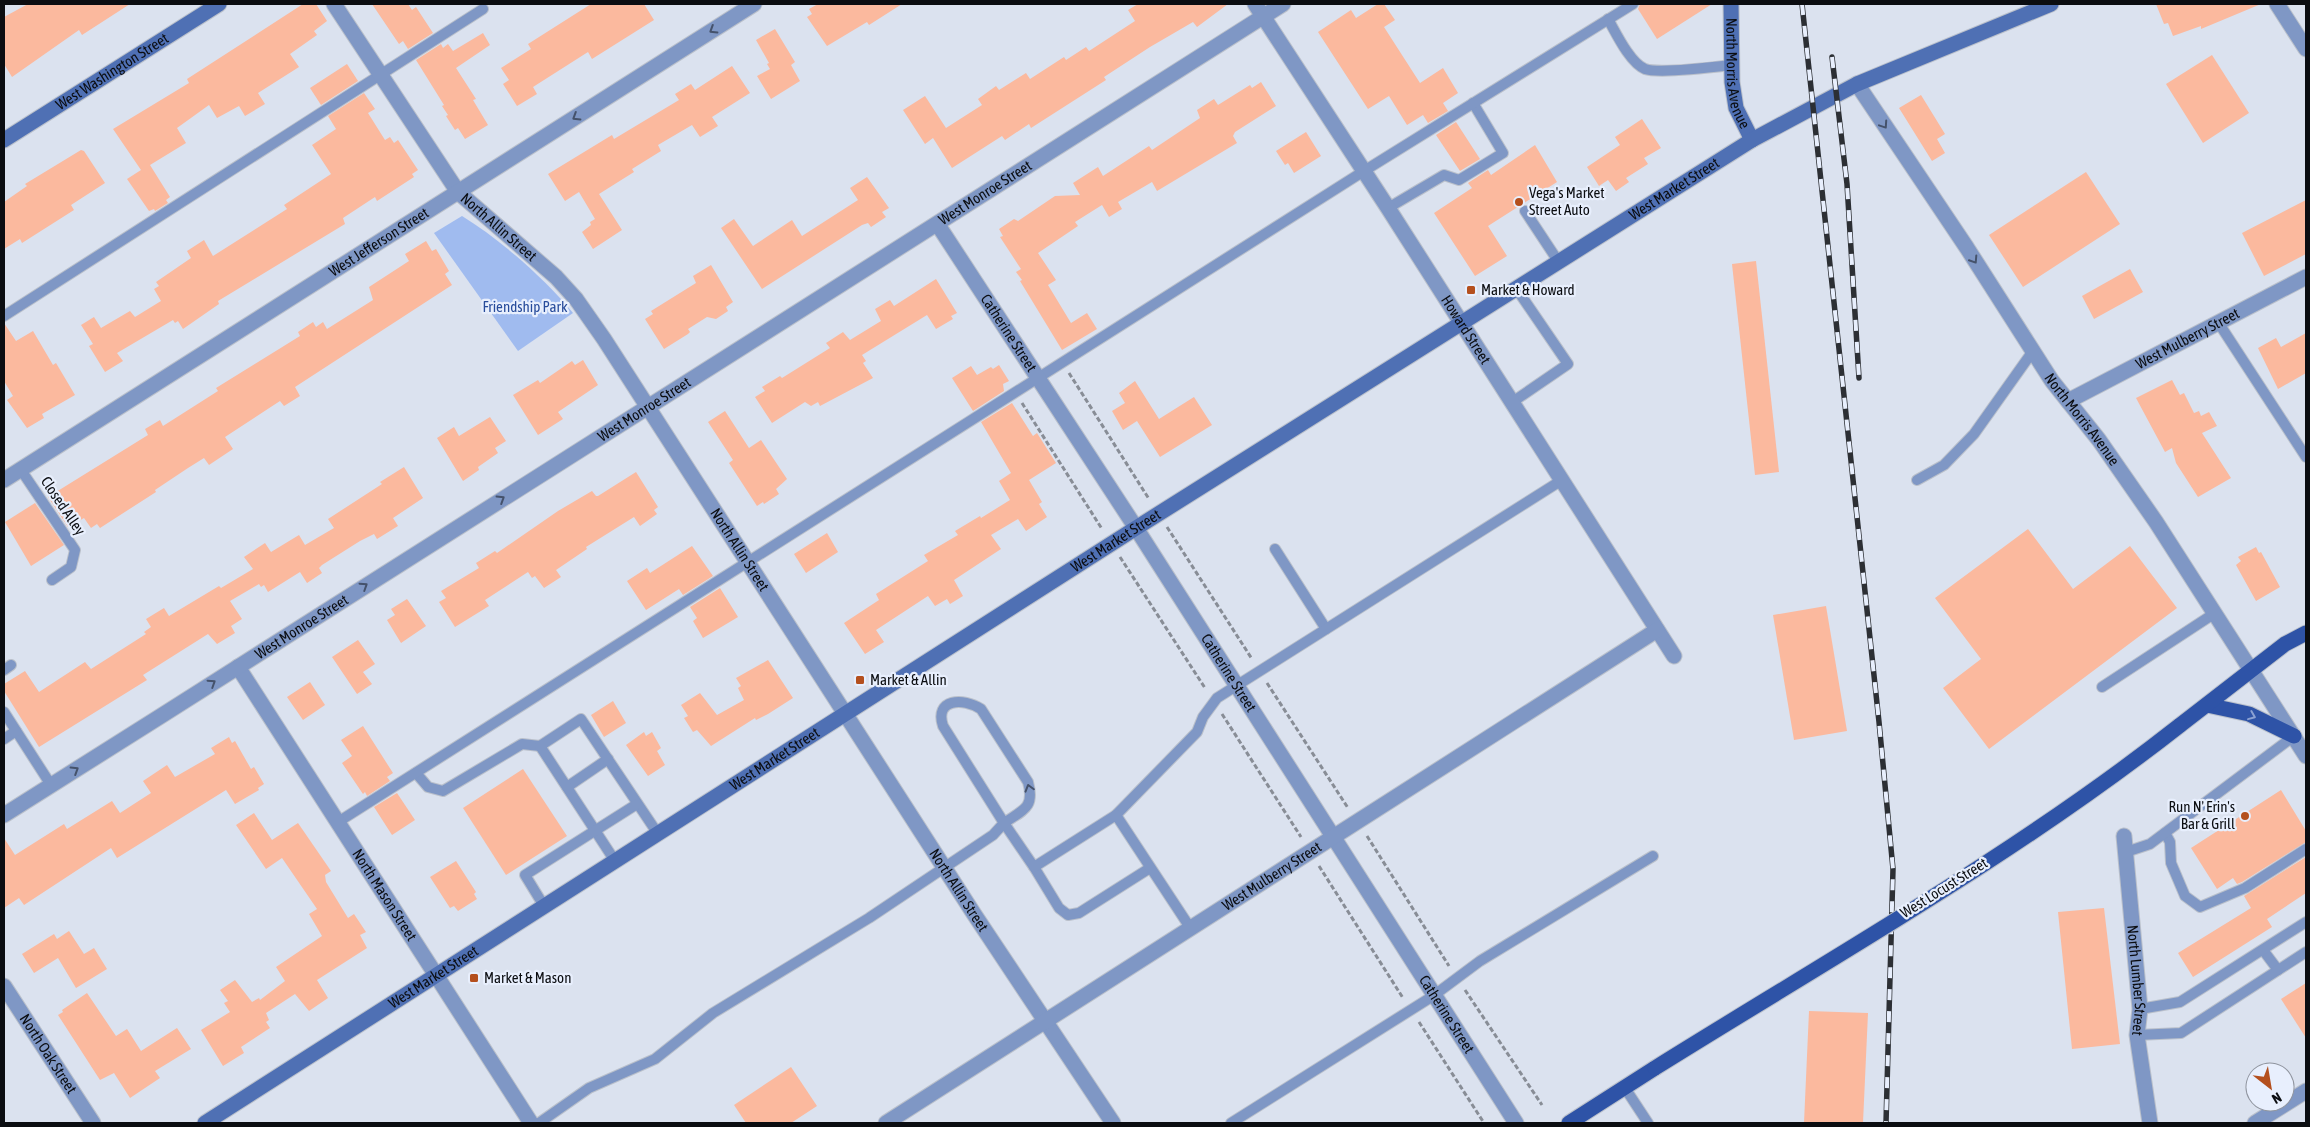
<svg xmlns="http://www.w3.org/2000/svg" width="2310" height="1127" font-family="'Asap Condensed',sans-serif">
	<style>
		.green { fill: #a0bbef }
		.building { fill: #fbb99e }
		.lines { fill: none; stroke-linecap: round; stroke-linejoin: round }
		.lane-casing { stroke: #bac0cb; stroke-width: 12 }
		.street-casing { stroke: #bac0cb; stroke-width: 17 }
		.secondary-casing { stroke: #bac0cb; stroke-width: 17 }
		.primary-casing { stroke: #bac0cb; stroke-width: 17 }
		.path { stroke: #888d96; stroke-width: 3; stroke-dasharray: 5 2.5; stroke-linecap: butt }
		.lane { stroke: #7f97c5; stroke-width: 10 }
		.street { stroke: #7f97c5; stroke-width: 15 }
		.secondary { stroke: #4f70b4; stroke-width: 15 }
		.primary { stroke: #2e53a7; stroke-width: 15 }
		.rail-casing { stroke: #2c2f34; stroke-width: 5.5 }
		.rail { stroke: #e8effd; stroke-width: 4; stroke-dasharray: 11; stroke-linecap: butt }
		.primary-bridge-casing { stroke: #bac0cb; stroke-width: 17; stroke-linecap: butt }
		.primary-bridge { stroke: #2e53a7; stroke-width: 15 }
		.oneway { stroke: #45526b }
		.oneway2 { stroke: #8ba1d2 }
		.poi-dot { fill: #b44f1d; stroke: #e8effd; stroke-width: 2 }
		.labels { text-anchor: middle; stroke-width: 4.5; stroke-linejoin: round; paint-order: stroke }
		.street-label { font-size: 15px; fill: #0b0d11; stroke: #e8effd }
		.poi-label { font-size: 15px; fill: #0b0d11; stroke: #e8effd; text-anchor: start }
		.park-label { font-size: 15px; fill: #284c9b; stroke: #e8effd }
	</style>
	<rect width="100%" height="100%" fill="#dbe2ef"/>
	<path class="green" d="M462 216C501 240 544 278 573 313L518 351 434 233Z"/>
	<g class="building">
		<polygon points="28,4 130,4 82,35 79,30 12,77 4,64 4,17"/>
		<polygon points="303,4 316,4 327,21 314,31 317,35 290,54 299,67 258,93 265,104 245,116 239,106 217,118 209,105 177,128 186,143 150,165 170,197 166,200 168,203 155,211 154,209 149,211 127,179 141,170 113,129 189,83 187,79"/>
		<polygon points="372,4 408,4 412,10 416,7 433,33 408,49 403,41 399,44"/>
		<polygon points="591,4 644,4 654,20 592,59 588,52 533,87 537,94 517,106 503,84 509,80 501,68 531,49 528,44"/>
		<polygon points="818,4 902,4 869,25 867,22 827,46 807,17 812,14 809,9"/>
		<polygon points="1138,4 1228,4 1197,27 1193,22 1150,47 1104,77 1106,80 1031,128 1029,124 1005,140 1002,136 952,168 933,138 925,144 903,110 925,96 946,128 982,105 978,99 996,86 999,90 1026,73 1030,79 1064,57 1066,60 1086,47 1089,51 1135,21 1128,10"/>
		<polygon points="1378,4 1384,4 1395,20 1384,27 1420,83 1443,68 1458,93 1443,103 1448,111 1428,123 1423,115 1407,125 1389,96 1368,109 1318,32 1351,10 1356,18"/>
		<polygon points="1640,4 1712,4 1657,39 1638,9"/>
		<polygon points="2156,4 2261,4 2201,29 2201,26 2173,36 2168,23 2164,24"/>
		<polygon points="775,29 795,62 791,65 800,81 771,99 757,76 770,69 767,64 769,63 756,40"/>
		<polygon points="483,33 490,45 456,68 476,99 473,100 488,125 465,139 458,128 455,130 446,116 448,115 442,106 444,105 416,60 441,44 443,48 448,44 453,51"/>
		<polygon points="2212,55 2249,113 2203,143 2166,84"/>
		<polygon points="347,64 358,81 321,105 310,88"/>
		<polygon points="732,66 750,93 712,117 718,126 700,137 692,125 658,145 661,151 632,169 634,172 599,194 622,230 593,249 582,232 591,225 590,222 595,219 579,192 565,201 548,174 612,135 614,139 679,100 675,94 691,84 695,90"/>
		<polygon points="1261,82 1276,106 1235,132 1233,136 1237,143 1157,191 1152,182 1118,202 1122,209 1109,217 1102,205 1075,222 1078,226 1038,253 1056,280 1048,285 1071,323 1087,313 1097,329 1062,350 1020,281 1022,280 1016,272 1021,269 1000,237 1003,236 999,229 1014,219 1018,221 1055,196 1080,195 1073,183 1098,167 1103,176 1149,146 1152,150 1200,118 1197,110 1214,99 1218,105 1250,85 1252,88"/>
		<polygon points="364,93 375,109 368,113 385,140 390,137 394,143 398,140 418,170 412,174 414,177 377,201 375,197 343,218 345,224 218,301 219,304 183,329 178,321 175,323 173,320 117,353 123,361 105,372 89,346 93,344 81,325 94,317 101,328 130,311 135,317 161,301 154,289 159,286 156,282 191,258 187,251 204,240 213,256 287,209 284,205 331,174 312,145 336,129 328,116"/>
		<polygon points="1921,95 1945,134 1937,139 1945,153 1932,161 1899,108"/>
		<polygon points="1642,119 1661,148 1644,158 1648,164 1626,178 1629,182 1616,191 1608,180 1599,186 1587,167 1620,145 1615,137"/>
		<polygon points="1456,122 1480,159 1460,171 1436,135"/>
		<polygon points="1306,132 1321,156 1294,173 1288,163 1285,165 1276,151"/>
		<polygon points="1535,145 1557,182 1488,226 1507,256 1475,276 1434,213 1472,188 1468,183 1488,170 1491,175"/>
		<polygon points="81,150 84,151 105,183 71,205 74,210 22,243 20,239 4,249 4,202 27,186 25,184"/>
		<polygon points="2086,172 2120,224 2023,287 1989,235"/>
		<polygon points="867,177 889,208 882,212 886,217 871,227 868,223 862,225 762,289 721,228 734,219 753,246 792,220 802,236 858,200 850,188"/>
		<polygon points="2306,200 2306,254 2264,276 2242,233"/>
		<polygon points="426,241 432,251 436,249 449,271 445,274 452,285 295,387 300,396 284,406 280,401 225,437 233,449 209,465 204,458 188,468 155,490 156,492 100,528 97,524 91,528 84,518 68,527 48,497 148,435 145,429 160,420 163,426 218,391 216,388 300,336 298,332 313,322 316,327 323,322 327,329 373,300 369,287 409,261 405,254"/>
		<polygon points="1756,261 1779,472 1755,475 1732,264"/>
		<polygon points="711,265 733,302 726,307 728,311 716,319 707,317 688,329 690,332 688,334 664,349 645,319 653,314 651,311 696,283 693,276"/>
		<polygon points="2130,269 2143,292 2094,319 2082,296"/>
		<polygon points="936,279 957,313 951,316 953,319 936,329 927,315 862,355 866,361 863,363 873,378 820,406 818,402 811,406 805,402 772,423 755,397 765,391 762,387 780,376 782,378 830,348 826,343 843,332 850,340 881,321 875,309 890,300 894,306"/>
		<polygon points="4,323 16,341 33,331 53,365 56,363 75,395 42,414 44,418 27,428 7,400 13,396 4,381"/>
		<polygon points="2306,333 2306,373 2278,389 2258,348 2276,338 2281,347"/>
		<polygon points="583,360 598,385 558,412 563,419 538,435 513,395 538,380 540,383 572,361 575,365"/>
		<polygon points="999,365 1009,381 1003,384 1004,391 973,411 952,378 971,366 977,375 991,367 993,369"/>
		<polygon points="2172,380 2180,395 2184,393 2194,413 2199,411 2201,416 2209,412 2217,426 2202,433 2231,478 2198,497 2176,463 2172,448 2165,452 2136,398"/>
		<polygon points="1135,381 1159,419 1194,397 1212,425 1160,457 1137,421 1123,430 1112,411 1125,403 1119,393"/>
		<polygon points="1012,403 1033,436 1037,433 1056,463 1029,480 1042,502 1039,504 1047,517 1026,531 1018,519 991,535 1001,549 954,580 963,596 950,604 947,599 935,606 928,596 876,630 884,642 865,654 844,623 879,600 876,594 928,561 924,555 958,535 955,531 980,516 981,518 1010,500 999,481 1011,473 981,422"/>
		<polygon points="725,411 749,448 761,440 787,479 776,489 779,494 764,504 763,502 757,506 729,463 733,460 708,422"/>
		<polygon points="490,417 506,441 495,448 498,453 478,467 479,470 463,481 437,438 454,427 459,436"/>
		<polygon points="404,467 423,498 393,518 398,526 377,539 374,534 360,541 322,565 319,568 322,573 307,583 300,572 268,592 264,585 261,587 259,584 230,601 242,619 231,626 235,633 217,644 208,634 143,675 147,680 39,747 4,691 4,684 25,671 39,692 85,662 91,669 146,634 144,632 151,627 146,619 164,608 169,616 219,586 221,588 253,569 244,557 265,543 271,552 299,535 305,545 334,528 328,519 382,484 380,482"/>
		<polygon points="636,472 658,507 654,510 657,514 640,526 634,517 586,547 587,549 556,570 561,577 544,588 535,576 532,578 528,572 485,600 489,606 455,627 439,602 446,598 441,591 479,568 476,563 495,551 497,553 558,511 592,491 596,496 598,496"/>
		<polygon points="35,503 64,545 31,566 5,522"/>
		<polygon points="2028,529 2073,589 2130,546 2177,608 1989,749 1943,688 1981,659 1935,598"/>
		<polygon points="827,533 838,552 806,573 794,554"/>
		<polygon points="692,546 713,576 683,595 679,589 646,610 627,581 647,568 650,573"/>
		<polygon points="2256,547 2259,553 2261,552 2280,587 2256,601 2236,565 2241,561 2238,557"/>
		<polygon points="720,588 738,617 703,638 693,621 697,618 690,607"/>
		<polygon points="407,599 426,626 401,643 387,620 395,615 391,609"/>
		<polygon points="1826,606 1847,731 1794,740 1773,615"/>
		<polygon points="358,640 375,664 363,672 372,684 357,694 332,657"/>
		<polygon points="768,660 793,698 768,714 756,720 755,718 711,746 697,730 693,732 684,718 688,716 681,705 700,693 717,715 744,700 738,688 741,686 736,678"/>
		<polygon points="310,682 325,705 303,720 287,697"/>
		<polygon points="613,701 626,723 604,737 591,715"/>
		<polygon points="363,726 393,773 387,777 390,781 367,796 365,792 363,794 342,763 352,756 341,740"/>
		<polygon points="644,732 646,736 652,732 661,748 657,751 665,765 648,776 626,745"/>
		<polygon points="229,737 232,743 235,741 251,769 254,767 264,784 258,788 259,790 235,804 226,790 117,858 111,848 24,905 19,898 4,908 4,838 15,855 64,824 67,829 112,801 120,813 151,793 143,781 167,765 175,777 215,754 211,748"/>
		<polygon points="523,769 567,836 506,875 463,808"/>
		<polygon points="2281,790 2306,831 2306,842 2242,882 2237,884 2233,878 2217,889 2191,848"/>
		<polygon points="397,793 415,820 392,835 374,807"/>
		<polygon points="254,813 272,840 298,823 331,871 325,875 326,882 348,918 354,914 366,932 360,935 367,948 317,980 328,998 309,1011 295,994 266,1013 269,1020 266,1022 270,1028 241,1047 244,1053 223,1066 201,1030 230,1012 224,1003 228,1001 220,990 235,980 252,1002 259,998 260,1000 285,981 276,967 322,936 309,914 317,909 282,858 266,869 236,825"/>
		<polygon points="2306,857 2306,893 2267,919 2272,927 2193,977 2178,953 2251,908 2244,896"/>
		<polygon points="456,861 476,892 474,894 477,899 458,911 454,906 450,908 430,877"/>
		<polygon points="2104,908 2120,1044 2072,1049 2058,912"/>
		<polygon points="69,931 84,954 94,948 107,969 76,988 58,958 34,973 22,954 54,934 57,939"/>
		<polygon points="2306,983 2306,1038 2281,999"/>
		<polygon points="87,993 116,1036 127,1029 141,1051 177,1028 191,1049 155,1071 160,1078 130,1098 114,1073 100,1080 58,1015 63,1012 62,1010"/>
		<polygon points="1809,1011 1868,1013 1863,1123 1804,1123"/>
		<polygon points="791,1067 817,1106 791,1123 746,1123 734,1105"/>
	</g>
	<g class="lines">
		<g class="lane-casing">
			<g id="lane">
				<path d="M1608 19C1616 33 1630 63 1645 69 1659 74 1715 67 1732 65"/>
				<polyline points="1388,208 1444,175 1459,180 1503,153 1473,103"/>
				<polyline points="1525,211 1558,261"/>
				<polyline points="4,316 483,9"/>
				<polyline points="2218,322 2306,457"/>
				<polyline points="1511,403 1568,364 1516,288"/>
				<polyline points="21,470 75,550 71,567 52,580"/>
				<polyline points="1917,480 1944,465 1974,434 2033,351"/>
				<polyline points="1275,549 1326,629"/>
				<polyline points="4,670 11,665"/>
				<polyline points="2102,687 2215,613"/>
				<polyline points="4,712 51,785"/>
				<polyline points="4,739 16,731"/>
				<polyline points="416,773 428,787 443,791 522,744 540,746"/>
				<polyline points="567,787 608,759"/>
				<polyline points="1116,815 1197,732 1203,717 1217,698 1562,480"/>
				<polyline points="338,822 1364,171 1633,4"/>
				<polyline points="2165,833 2170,842 2171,863 2185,896 2200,907 2245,888 2306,849"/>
				<polyline points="2126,852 2150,844 2294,736"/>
				<polyline points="615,861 540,746 581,719 658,834"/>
				<polyline points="1034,867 1059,908 1068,915 1079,913 1150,868"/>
				<polyline points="544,906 525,875 637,804"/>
				<polyline points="2263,950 2278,970"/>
				<polyline points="2140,1009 2180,1002 2306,922"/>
				<polyline points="2137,1035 2181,1033 2306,952"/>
				<polyline points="1625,1088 1648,1123"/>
				<path d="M539 1123 589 1088 655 1059 713 1013 869 918 993 835 1004 823 943 726C934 699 963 697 981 709L1028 782C1035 808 1023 810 1004 823L1034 867 1116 815 1191 929"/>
				<polyline points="1231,1123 1433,996 1480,961 1653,856"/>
			</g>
		</g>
		<g class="street-casing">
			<g id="street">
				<path id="s1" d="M334 4 458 192 556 277 576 299 604 339 974 914 1113 1123"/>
				<path id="s2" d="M1255 4 1388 208 1674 656"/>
				<polyline points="2277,4 2306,49"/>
				<path id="s3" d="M1857 84 1967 248 2052 381 2099 440 2156 522 2306 756"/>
				<path id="s4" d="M938 225 1136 528 1516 1123"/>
				<path id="s5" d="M2068 401 2306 277"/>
				<path id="s6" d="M4 480 754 4"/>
				<path id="s7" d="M238 667 531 1123"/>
				<path id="s8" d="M4 815C431 546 856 274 1283 4"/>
				<path id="s9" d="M2124 836 2140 1009 2137 1035 2150 1123"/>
				<path id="s10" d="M4 986 93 1123"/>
				<path id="s11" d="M886 1123 1657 630"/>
				<polyline points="2255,1123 2306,1091"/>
			</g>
		</g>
		<g class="secondary-casing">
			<g id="secondary">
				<path id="s12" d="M1731 4 1732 82 1736 108 1752 140"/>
				<path id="s13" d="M4 140 219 4"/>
				<path id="s14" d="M205 1123 1136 528 1752 140 1857 84 2051 4"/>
			</g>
		</g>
		<g class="primary-casing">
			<g id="primary">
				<polyline points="2207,705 2249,714 2294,736"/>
				<polyline points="2179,726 2285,644 2306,633"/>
				<polyline points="1569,1123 1655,1068"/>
			</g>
		</g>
		<g class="path">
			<polyline points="1069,373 1149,499"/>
			<polyline points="1022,403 1102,529"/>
			<polyline points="1167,527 1252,659"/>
			<polyline points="1120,557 1205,688"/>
			<polyline points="1267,683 1348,808"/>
			<polyline points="1222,714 1301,837"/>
			<polyline points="1367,836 1449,966"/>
			<polyline points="1319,866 1403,998"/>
			<polyline points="1465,990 1542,1105"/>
			<polyline points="1419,1022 1484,1123"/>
		</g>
		<use href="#lane" class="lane"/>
		<use href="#street" class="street"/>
		<use href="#secondary" class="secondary"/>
		<use href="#primary" class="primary"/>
		<g class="rail-casing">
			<g id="rail">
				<polyline points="1802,4 1879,722 1893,869 1886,1123"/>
				<polyline points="1832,57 1847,184 1859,378"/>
			</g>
		</g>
		<use href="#rail" class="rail"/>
		<g class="primary-bridge-casing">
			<path id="primary-bridge" d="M1655 1068C1831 958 2015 855 2179 726"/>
		</g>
		<use href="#primary-bridge" class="primary-bridge"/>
	</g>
	<defs><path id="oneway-chevron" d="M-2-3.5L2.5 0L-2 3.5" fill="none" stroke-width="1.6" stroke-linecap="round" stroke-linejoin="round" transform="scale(1.25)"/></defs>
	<g class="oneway">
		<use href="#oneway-chevron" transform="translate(713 30) rotate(148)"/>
		<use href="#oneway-chevron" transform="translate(576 117) rotate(148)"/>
		<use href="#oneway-chevron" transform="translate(1884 125) rotate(56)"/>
		<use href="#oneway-chevron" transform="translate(1974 260) rotate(57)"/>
		<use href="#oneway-chevron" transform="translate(501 499) rotate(-32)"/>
		<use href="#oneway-chevron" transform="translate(364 586) rotate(-33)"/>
		<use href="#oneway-chevron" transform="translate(212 683) rotate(-33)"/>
		<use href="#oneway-chevron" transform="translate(75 770) rotate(-32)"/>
		<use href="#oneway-chevron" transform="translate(1029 788) rotate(-106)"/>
	</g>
	<use class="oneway2" href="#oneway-chevron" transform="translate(2252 716) rotate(22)"/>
	<g class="poi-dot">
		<circle cx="1519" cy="202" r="5"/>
		<rect x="1466" y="285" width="10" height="10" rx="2.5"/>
		<rect x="855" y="675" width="10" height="10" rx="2.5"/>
		<circle cx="2245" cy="816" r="5"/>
		<rect x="469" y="973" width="10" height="10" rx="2.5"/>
	</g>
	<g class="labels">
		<g class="street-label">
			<text dy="5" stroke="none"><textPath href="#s13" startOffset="128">West Washington Street</textPath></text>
			<text dy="5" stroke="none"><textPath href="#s12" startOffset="70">North Morris Avenue</textPath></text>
			<text dy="5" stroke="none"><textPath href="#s14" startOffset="1741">West Market Street</textPath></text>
			<text dy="5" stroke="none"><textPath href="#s8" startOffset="1162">West Monroe Street</textPath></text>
			<text dy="5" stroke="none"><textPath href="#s1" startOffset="279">North Allin Street</textPath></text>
			<text dy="5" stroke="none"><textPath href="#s6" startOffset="444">West Jefferson Street</textPath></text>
			<text dy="5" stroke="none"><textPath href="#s2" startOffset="388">Howard Street</textPath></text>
			<text dy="5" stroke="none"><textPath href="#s4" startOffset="129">Catherine Street</textPath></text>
			<text dy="5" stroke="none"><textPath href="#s5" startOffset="135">West Mulberry Street</textPath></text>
			<text dy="5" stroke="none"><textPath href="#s8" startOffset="758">West Monroe Street</textPath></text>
			<text dy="5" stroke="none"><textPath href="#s3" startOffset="404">North Morris Avenue</textPath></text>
			<text transform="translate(63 506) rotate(56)" y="5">Closed Alley</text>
			<text dy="5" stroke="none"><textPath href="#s14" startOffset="1081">West Market Street</textPath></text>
			<text dy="5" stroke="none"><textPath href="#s1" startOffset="684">North Allin Street</textPath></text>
			<text dy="5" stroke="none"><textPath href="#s8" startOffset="352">West Monroe Street</textPath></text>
			<text dy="5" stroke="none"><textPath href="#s4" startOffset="534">Catherine Street</textPath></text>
			<text dy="5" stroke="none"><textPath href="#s14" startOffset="676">West Market Street</textPath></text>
			<text dy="5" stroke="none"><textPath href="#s11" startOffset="458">West Mulberry Street</textPath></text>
			<text transform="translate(1944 888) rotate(-32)" y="5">West Locust Street</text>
			<text dy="5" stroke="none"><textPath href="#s1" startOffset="1089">North Allin Street</textPath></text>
			<text dy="5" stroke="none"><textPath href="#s7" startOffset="271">North Mason Street</textPath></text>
			<text dy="5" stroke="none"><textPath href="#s14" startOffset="271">West Market Street</textPath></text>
			<text dy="5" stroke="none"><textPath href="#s9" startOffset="145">North Lumber Street</textPath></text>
			<text dy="5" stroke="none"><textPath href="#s4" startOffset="939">Catherine Street</textPath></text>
			<text dy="5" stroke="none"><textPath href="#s10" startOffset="81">North Oak Street</textPath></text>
		</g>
		<g class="poi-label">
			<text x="1529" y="198">Vega's Market<tspan x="1529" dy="17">Street Auto</tspan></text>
			<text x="1481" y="295">Market &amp; Howard</text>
			<text x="870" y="685">Market &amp; Allin</text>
			<text x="2235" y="812" text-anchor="end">Run N' Erin's<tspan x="2235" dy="17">Bar &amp; Grill</tspan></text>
			<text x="484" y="983">Market &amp; Mason</text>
		</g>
		<g class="park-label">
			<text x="525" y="312">Friendship Park</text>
		</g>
	</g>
	<rect width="2310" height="1127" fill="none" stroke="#0b0d11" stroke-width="10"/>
	<g transform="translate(2270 1087) rotate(149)"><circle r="24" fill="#e8effd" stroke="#90959f"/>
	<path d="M0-4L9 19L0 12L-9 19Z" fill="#b44f1d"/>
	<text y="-8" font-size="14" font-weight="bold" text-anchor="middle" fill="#0b0d11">N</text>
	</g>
</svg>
